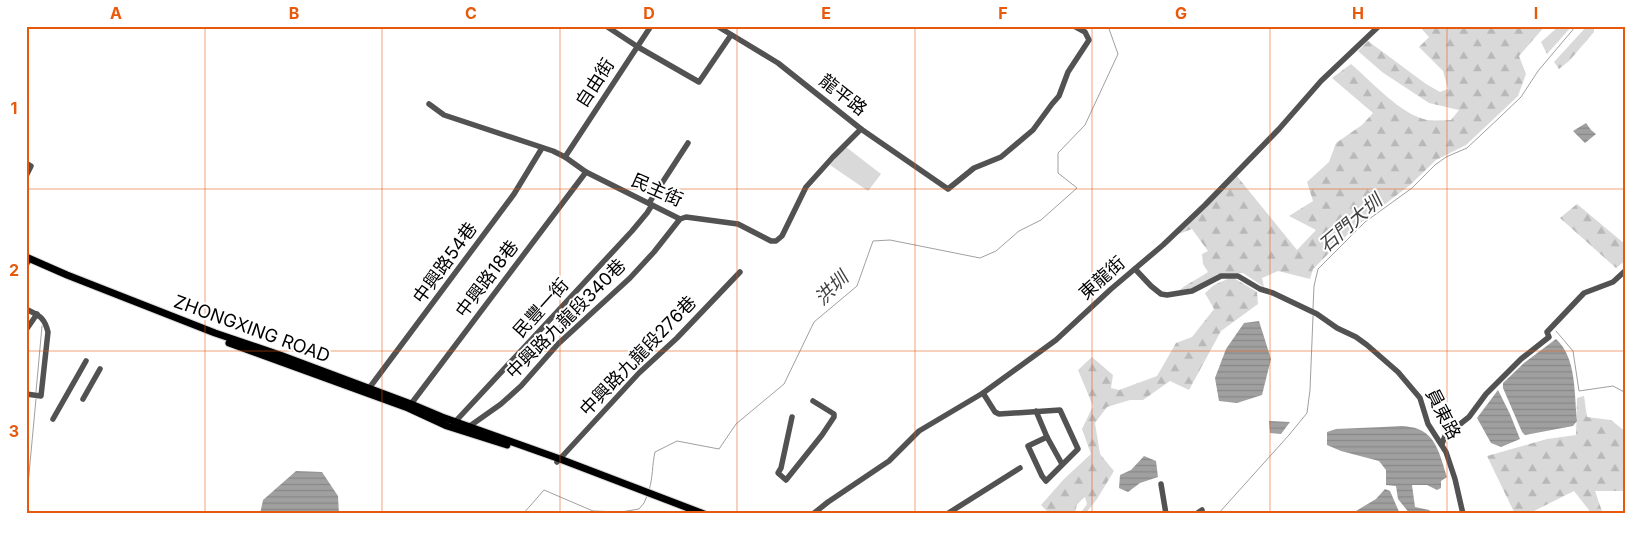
<svg xmlns="http://www.w3.org/2000/svg" width="1652" height="540" font-family="Inter,'Noto Sans TC',sans-serif">
	<style>
		.forest { fill: url(#forest-firs) }
		.park { fill: #d9d9d9 }
		.water { fill: url(#water-rules) }
		.lines { fill: none; stroke-linecap: round; stroke-linejoin: round }
		.stream { stroke: #a0a0a0; stroke-width: 1 }
		.major-casing { stroke: #dbdbdb; stroke-width: 9 }
		.minor { stroke: #525252; stroke-width: 5.5 }
		.major { stroke: #000; stroke-width: 7 }
		.grid { fill: none; stroke: #e8590c; stroke-width: 1; stroke-opacity: 0.55 }
		.labels { text-anchor: middle; stroke-width: 4; stroke-linejoin: round; paint-order: stroke }
		.street-label { font-size: 18px; fill: #000; stroke: #fff }
		.water-label { font-size: 19px; font-style: italic; fill: #414141; stroke: #fff }
		.neatline { fill: none; stroke: #e8590c; stroke-width: 2 }
		.grid-label { font-size: 16px; text-anchor: middle; font-weight: bold; fill: #e8590c }
	</style>
	<defs>
		<pattern id="forest-firs" width="22" height="20" patternUnits="userSpaceOnUse" patternTransform="scale(1.25)"><rect width="22" height="20" fill="#d9d9d9"/><path d="M5 1l3.5 6h-7zM16 11l3.5 6h-7z" fill="#b8b8b8"/></pattern>
		<pattern id="water-rules" width="6" height="5" patternUnits="userSpaceOnUse" patternTransform="scale(1.25)"><rect width="6" height="5" fill="#a0a0a0"/><path d="M0 2.5h6" fill="none" stroke="#888"/></pattern>
	</defs>
	<rect width="100%" height="100%" fill="#fff"/>
	<g class="forest">
		<path d="M1419 26H1545L1519 56 1526 74 1518 96 1466 145 1436 160 1410 185 1355 227 1313 269 1310 279 1278 271 1262 278 1264 287 1243 273 1218 274 1195 287 1178 292C1183 285 1199 279 1208 272L1203 264 1202 254 1208 251 1192 229 1176 235 1236 175 1297 250 1316 230 1289 216 1313 201 1307 182 1329 162 1336 143 1362 125 1373 113 1332 78 1351 64C1372 82 1400 114 1427 120 1435 121 1443 120 1451 120L1459 110 1429 103 1382 72 1358 51 1368 41 1426 84 1440 92 1448 89 1443 71 1419 47 1429 37Z"/>
		<polygon points="1559,26 1572,26 1547,54 1541,42"/>
		<polygon points="1587,26 1594,26 1594,32 1569,61 1559,69 1554,62"/>
		<polygon points="1577,204 1626,245 1626,260 1616,268 1560,218"/>
		<polygon points="1232,277 1257,292 1258,304 1221,331 1189,390 1170,381 1143,400 1130,400 1107,407 1095,423 1100,454 1114,471 1097,499 1086,513 1082,511 1087,504 1085,497 1077,504 1075,514 1050,514 1041,505 1064,479 1091,454 1082,429 1093,406 1078,370 1092,357 1113,375 1111,388 1119,390 1157,376 1176,343 1192,337 1214,309 1205,293 1214,285"/>
		<polygon points="1584,396 1587,417 1611,420 1626,432 1626,491 1595,491 1603,514 1592,514 1574,491 1528,514 1515,514 1487,456 1547,439 1576,435 1577,398"/>
	</g>
	<polygon class="park" points="846,147 881,174 868,191 830,165"/>
	<g class="water">
		<polygon points="1586,123 1591,130 1596,134 1585,143 1573,131"/>
		<polygon points="1259,321 1271,359 1262,395 1237,403 1219,401 1215,378 1226,349 1244,323"/>
		<path d="M1556 339C1577 358 1574 394 1577 421L1573 426 1525 435 1522 432 1503 388V383L1524 363Z"/>
		<polygon points="1498,390 1510,414 1520,439 1501,447 1491,443 1477,418"/>
		<polygon points="1269,421 1290,422 1281,434 1270,433"/>
		<path d="M1383 427C1392 427 1402 425 1410 427 1436 430 1440 456 1447 477L1441 481V488L1437 490 1427 485H1412L1415 507 1429 510 1434 514H1410L1398 499 1396 486 1386 485V470L1379 461 1341 451 1327 445V432L1336 429Z"/>
		<polygon points="1144,456 1156,461 1158,477 1140,483 1128,492 1119,488 1120,475 1131,470"/>
		<polygon points="296,471 322,472 338,496 339,514 260,514 263,500"/>
		<polygon points="1385,489 1390,491 1400,514 1351,514 1376,499"/>
	</g>
	<g class="lines">
		<g class="stream">
			<polyline points="1313,309 1314,286 1318,269 1365,222 1412,188 1435,165 1446,157 1467,148 1499,118 1521,97 1538,71 1576,26"/>
			<polyline points="1556,331 1573,351 1579,391 1613,386 1626,393"/>
			<polyline points="36,392 42,326"/>
			<path d="M649 490C653 478 652 465 655 452L677 441 719 449 736 424 784 384 814 322 857 286 873 241 890 240 980 258 996 251 1019 231 1041 220 1077 188 1058 173V153L1085 125 1118 54 1108 26"/>
			<polyline points="26,506 36,399"/>
			<polyline points="523,514 544,490 593,511 621,512 639,509 644,503 647,496"/>
			<polyline points="1218,514 1289,435 1307,413 1310,390 1313,316"/>
		</g>
		<g class="major-casing">
			<g id="major">
				<polyline points="26,257 67,275 215,333 280,355 411,404 442,417 560,459 704,514"/>
				<polyline points="229,343 408,408 447,426 507,445"/>
			</g>
		</g>
		<g class="minor">
			<polyline points="606,26 638,47 699,82 731,35"/>
			<polyline points="717,26 778,63 861,129 948,189 974,168 1001,157 1033,130 1052,104 1059,96 1068,72 1089,40 1085,32 1074,26"/>
			<polyline points="429,104 444,115 553,151 565,157 586,172 680,219 686,217 738,224 771,241 776,241 782,236 806,187 833,157 861,129"/>
			<polyline points="565,157 651,26"/>
			<polyline points="26,163 31,166 26,176"/>
			<polyline points="649,203 688,143"/>
			<polyline points="26,265 28,262"/>
			<polyline points="1135,269 1151,286 1161,294 1167,295 1192,291 1221,276 1238,276 1260,289 1273,293 1317,314 1337,328 1356,337 1367,345 1398,372 1420,398 1428,424 1446,452 1455,479 1463,514"/>
			<path d="M26 309C39 316 44 316 48 332L41 396 26 394"/>
			<polyline points="26,330 37,314"/>
			<polyline points="367,391 514,194 542,148"/>
			<polyline points="983,393 995,412 999,414 1060,410 1078,449 1046,481 1042,476 1028,446 1047,437"/>
			<polyline points="83,399 100,369"/>
			<polyline points="411,404 586,172"/>
			<polyline points="1036,411 1047,437 1062,464"/>
			<polyline points="792,417 781,468 778,473 786,480 822,435 834,417 834,414 813,401"/>
			<polyline points="53,419 86,361"/>
			<polyline points="454,423 632,231 647,213 652,205"/>
			<polyline points="467,428 501,404 521,386 558,344 630,278 654,252 680,219"/>
			<polyline points="1442,444 1445,436 1469,417 1486,394 1521,359 1549,337 1547,332 1584,293 1613,282 1626,270"/>
			<polyline points="557,462 639,373 677,338 740,272"/>
			<polyline points="1161,484 1166,514"/>
			<polyline points="813,514 828,502 889,461 919,431 983,393 1056,340 1111,289 1163,245 1205,205 1279,129 1321,81 1379,26"/>
			<polyline points="947,514 1020,468"/>
			<polyline points="1196,514 1202,510"/>
		</g>
		<use href="#major" class="major"/>
	</g>
	<path class="grid" d="M205 26V514M382 26V514M560 26V514M737 26V514M915 26V514M1092 26V514M1270 26V514M1447 26V514M26 189H1626M26 351H1626"/>
	<g class="labels">
		<g class="street-label">
			<text transform="translate(595 83) rotate(-57)" y="6">自由街</text>
			<text transform="translate(843 95) rotate(38)" y="6">龍平路</text>
			<text transform="translate(657 190) rotate(24)" y="6">民主街</text>
			<text transform="translate(445 263) rotate(-54)" y="6">中興路54巷</text>
			<text transform="translate(1102 278) rotate(-42)" y="6">東龍街</text>
			<text transform="translate(487 279) rotate(-53)" y="6">中興路18巷</text>
			<text transform="translate(541 308) rotate(-48)" y="6">民豐一街</text>
			<text transform="translate(566 319) rotate(-45)" y="6">中興路九龍段340巷</text>
			<text transform="translate(252 329) rotate(20)" y="6">ZHONGXING ROAD</text>
			<text transform="translate(638 356) rotate(-46)" y="6">中興路九龍段276巷</text>
			<text transform="translate(1443 414) rotate(63)" y="6">員東路</text>
		</g>
		<g class="water-label">
			<text transform="translate(1350 223) rotate(-41)" y="7">石門大圳</text>
			<text transform="translate(831 288) rotate(-45)" y="7">洪圳</text>
		</g>
	</g>
	<rect width="1652" height="540" fill="none" stroke="#ffffff" stroke-width="55"/>
	<rect x="28" y="28" width="1596" height="484" class="neatline"/>
	<g class="grid-label">
		<text x="116" y="19">A</text>
		<text x="294" y="19">B</text>
		<text x="471" y="19">C</text>
		<text x="649" y="19">D</text>
		<text x="826" y="19">E</text>
		<text x="1003" y="19">F</text>
		<text x="1181" y="19">G</text>
		<text x="1358" y="19">H</text>
		<text x="1536" y="19">I</text>
		<text x="14" y="114">1</text>
		<text x="14" y="276">2</text>
		<text x="14" y="437">3</text>
	</g>
</svg>
